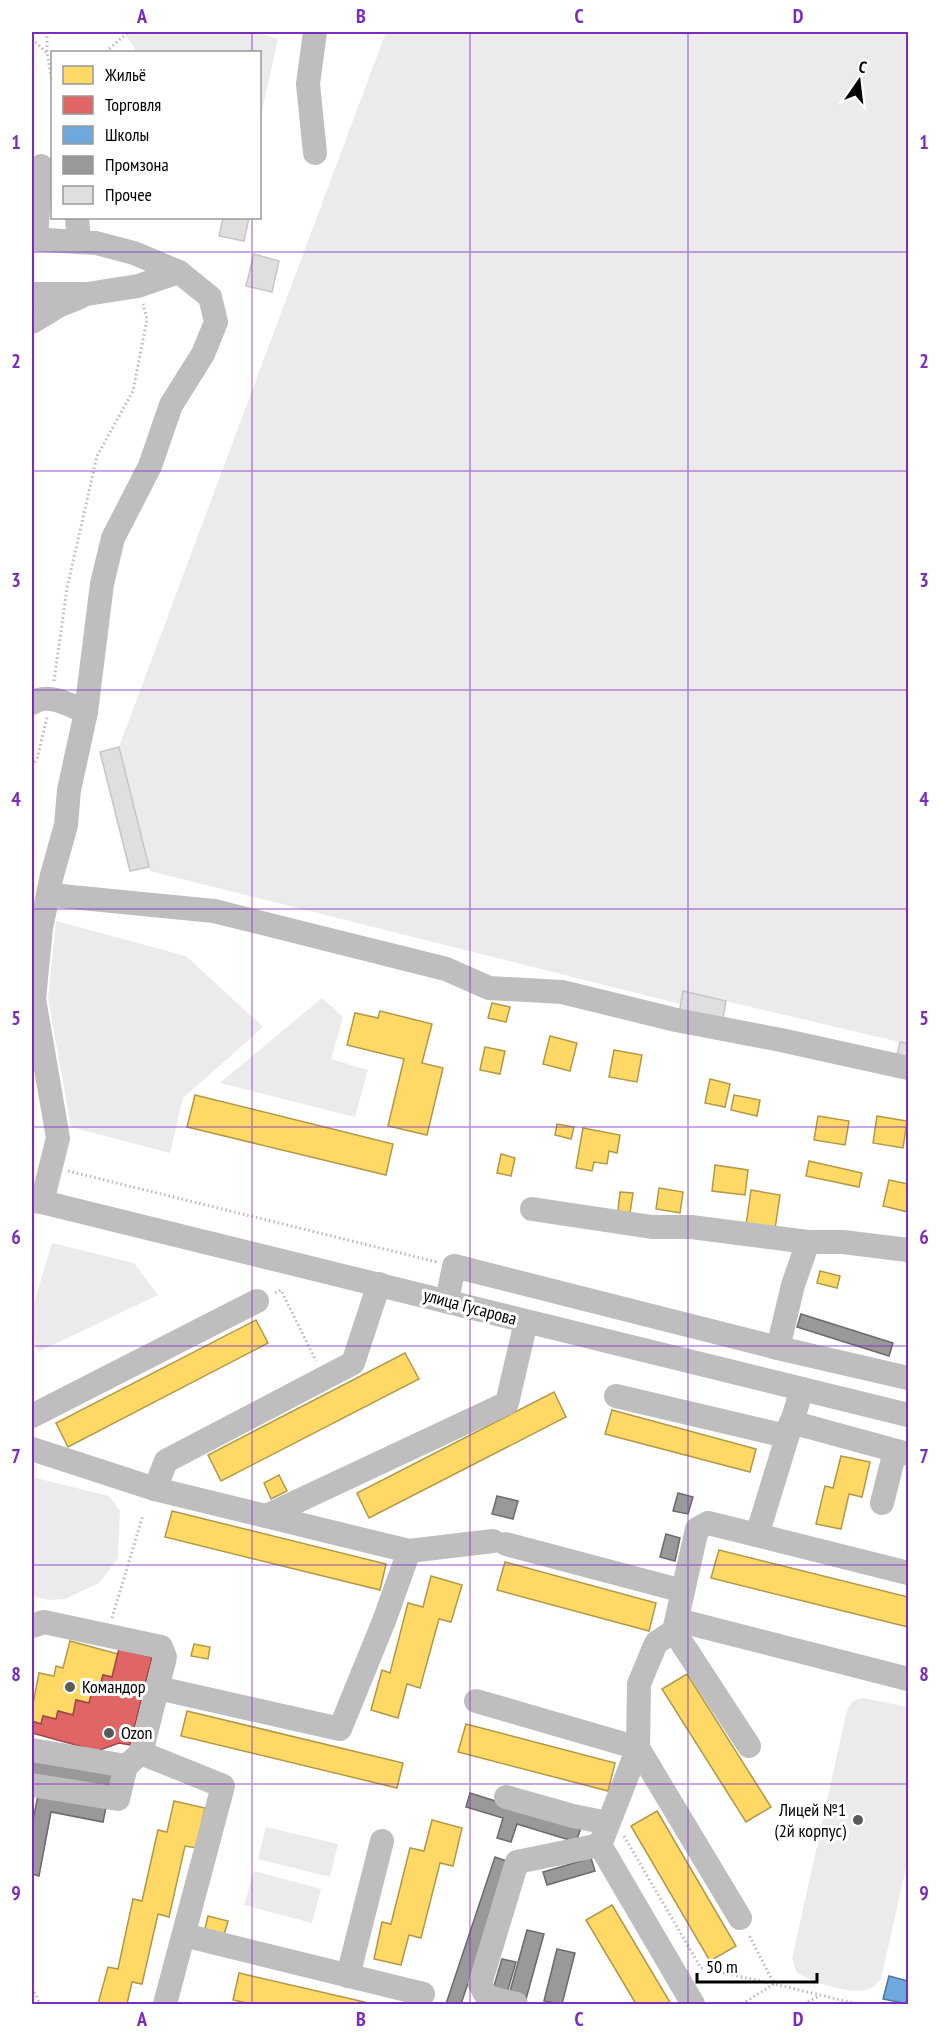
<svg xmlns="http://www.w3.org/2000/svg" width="940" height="2036" font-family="'PT Sans Narrow',sans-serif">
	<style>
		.green { fill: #ebebeb }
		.homes { fill: #ffd966; stroke: #b29847; stroke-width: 1.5 }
		.shops { fill: #e06666; stroke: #9d4747; stroke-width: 1.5 }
		.schools { fill: #6fa8dc; stroke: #4e769a; stroke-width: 1.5 }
		.industry { fill: #999; stroke: #6b6b6b; stroke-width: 1.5 }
		.building { fill: #dfdfdf; stroke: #c6c6c6; stroke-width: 1.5 }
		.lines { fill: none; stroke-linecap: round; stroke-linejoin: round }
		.path { stroke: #b9b9b9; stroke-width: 3; stroke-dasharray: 1.5 3; stroke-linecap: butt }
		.minor { stroke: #bebebe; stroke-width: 24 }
		.grid { fill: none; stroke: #7b2cbf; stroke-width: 1.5; stroke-opacity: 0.55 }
		.poi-dot { fill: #595959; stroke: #fff; stroke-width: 2 }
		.labels { text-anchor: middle; stroke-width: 6; stroke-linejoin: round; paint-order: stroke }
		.street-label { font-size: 18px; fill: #000; stroke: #fff }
		.poi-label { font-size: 18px; fill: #000; stroke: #fff; text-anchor: start }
		.neatline { fill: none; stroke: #7b2cbf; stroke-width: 2 }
		.grid-label { font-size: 20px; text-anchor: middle; font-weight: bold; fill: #7b2cbf }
	</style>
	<rect width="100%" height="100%" fill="#fff"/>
	<g class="green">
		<polygon points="124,32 255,32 278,39 261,115 260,52 137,52"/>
		<polygon points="386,32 908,32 908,1044 683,991 680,1004 150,871 119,747"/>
		<polygon points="56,921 186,956 263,1027 183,1098 170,1153 71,1127 48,998"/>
		<polygon points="322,998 343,1017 331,1059 368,1070 355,1117 220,1083"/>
		<polygon points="52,1243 134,1263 158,1295 38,1352 32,1333 32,1310"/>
		<polygon points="32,1477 109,1496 120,1511 118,1558 99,1583 65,1599 48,1600 32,1596"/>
		<path d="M863 1698 908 1707V1859L881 1979C878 1982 875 1986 871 1988 854 1997 813 1982 797 1973L792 1959 847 1710 853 1701Z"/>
		<polygon points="266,1827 338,1844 330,1877 258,1859"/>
		<polygon points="254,1871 321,1889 312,1923 244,1905"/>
	</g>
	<g class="homes">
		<polygon points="492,1003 510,1007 506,1022 488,1018"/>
		<polygon points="380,1011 432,1024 422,1063 443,1068 427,1135 388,1126 404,1059 347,1045 355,1013 378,1018"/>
		<polygon points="550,1036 577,1043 570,1071 543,1064"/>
		<polygon points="485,1047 505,1051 500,1074 480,1070"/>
		<polygon points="614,1050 642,1055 637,1082 609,1077"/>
		<polygon points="710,1079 730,1084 725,1107 705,1103"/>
		<polygon points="195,1095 393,1144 386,1175 187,1127"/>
		<polygon points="734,1095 760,1100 757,1116 731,1110"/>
		<polygon points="818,1116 849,1121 845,1145 814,1140"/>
		<polygon points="877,1116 907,1121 903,1148 873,1143"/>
		<polygon points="557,1124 574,1127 571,1139 555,1135"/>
		<polygon points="583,1128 620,1135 617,1153 609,1151 607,1164 594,1162 592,1171 576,1168"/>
		<polygon points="501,1154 515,1158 511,1176 497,1173"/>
		<polygon points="809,1161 862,1173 859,1187 806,1176"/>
		<polygon points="715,1165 748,1170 745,1195 712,1191"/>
		<polygon points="889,1180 908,1184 908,1212 883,1206"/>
		<polygon points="659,1188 683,1192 680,1213 656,1209"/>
		<polygon points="751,1190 780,1195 775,1229 746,1225"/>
		<polygon points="620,1192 633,1193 630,1213 618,1211"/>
		<polygon points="820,1271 840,1276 837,1288 817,1283"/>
		<polygon points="256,1320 268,1343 68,1447 56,1423"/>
		<polygon points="405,1353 419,1379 221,1481 208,1455"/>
		<polygon points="554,1392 566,1417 369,1518 357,1493"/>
		<polygon points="612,1410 756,1449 750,1472 605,1434"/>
		<polygon points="841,1456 870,1462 862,1497 849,1494 841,1529 816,1524 825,1486 833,1488"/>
		<polygon points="279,1475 287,1491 271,1499 264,1483"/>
		<polygon points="172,1511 386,1564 380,1590 165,1537"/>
		<polygon points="719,1550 908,1597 908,1627 711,1578"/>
		<polygon points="505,1562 656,1603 649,1631 497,1590"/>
		<polygon points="431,1576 462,1585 451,1622 439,1619 420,1688 407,1684 398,1718 371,1710 382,1670 390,1673 408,1603 423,1607"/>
		<polygon points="70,1641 118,1654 112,1677 103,1675 99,1690 93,1688 89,1703 76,1700 73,1715 58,1711 56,1719 43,1716 41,1724 32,1721 32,1709 39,1673 54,1676 56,1666 63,1668"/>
		<polygon points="194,1644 210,1647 208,1659 191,1656"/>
		<polygon points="687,1674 771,1807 746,1822 662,1689"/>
		<polygon points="187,1711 403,1763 397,1788 181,1736"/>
		<polygon points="466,1724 615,1763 608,1791 458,1752"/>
		<polygon points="174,1801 205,1808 196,1848 185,1846 169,1917 158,1914 142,1984 132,1982 127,2004 98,2004 108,1967 118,1969 133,1899 142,1901 158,1830 167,1832"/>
		<polygon points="657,1811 736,1946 710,1961 631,1826"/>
		<polygon points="432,1820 462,1828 453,1866 440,1863 421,1938 409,1935 401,1965 374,1959 382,1922 391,1924 410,1848 424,1851"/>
		<polygon points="612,1905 671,2004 636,2004 586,1920"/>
		<polygon points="208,1916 228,1921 223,1938 204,1933"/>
		<polygon points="239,1973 373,2004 252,2004 233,2000"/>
	</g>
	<polygon class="shops" points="119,1649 152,1657 130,1745 119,1743 97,1751 32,1733 32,1721 41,1724 43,1716 56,1719 58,1711 73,1715 76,1700 89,1703 93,1688 99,1690 103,1675 112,1677"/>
	<polygon class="schools" points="889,1976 908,1981 908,2004 883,1999"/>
	<g class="industry">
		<polygon points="801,1314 893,1343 889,1356 797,1327"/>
		<polygon points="678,1493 693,1497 688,1514 673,1511"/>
		<polygon points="497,1496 518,1501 513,1519 492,1514"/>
		<polygon points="666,1534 680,1538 675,1561 660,1557"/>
		<polygon points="32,1760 113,1773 111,1788 32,1775"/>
		<polygon points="470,1793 581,1828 576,1842 517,1824 511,1842 497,1838 503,1818 466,1807"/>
		<polygon points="38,1795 106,1807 103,1822 51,1812 39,1876 32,1874 32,1825"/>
		<polygon points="495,1857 509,1862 461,2004 446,2004"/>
		<polygon points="591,1858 595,1871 547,1885 543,1872"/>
		<polygon points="527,1930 544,1934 526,1999 509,1995"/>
		<polygon points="557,1949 575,1953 562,2004 544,2001"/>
		<polygon points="502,1959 516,1962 507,1993 493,1989"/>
	</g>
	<g class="building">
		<polygon points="223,218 249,218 244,241 219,236"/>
		<polygon points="254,254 279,261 272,292 246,286"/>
		<polygon points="119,747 149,867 130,871 100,752"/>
		<polygon points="683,991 726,1001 722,1024 679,1014"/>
		<polygon points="900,1042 908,1044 908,1063 896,1060"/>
	</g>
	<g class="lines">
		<g class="path">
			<polyline points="47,32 47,53 52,80"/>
			<polyline points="32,39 47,53"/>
			<polyline points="106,52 128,32"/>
			<polyline points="54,681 67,588 97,456 133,391 147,319 143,304"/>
			<polyline points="32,766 37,759 47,717"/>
			<polyline points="68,1171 437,1262"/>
			<polyline points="275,1293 281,1290 316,1361"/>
			<polyline points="112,1618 143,1515"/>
			<polyline points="624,1836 701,1968 774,1984 858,2004"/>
			<polyline points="32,1988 40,2004"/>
			<polyline points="742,2004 774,1984 749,1935"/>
			<polyline points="804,2004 819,1996"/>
		</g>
		<g class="minor">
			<polyline points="315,153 308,84 315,32"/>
			<polyline points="32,239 79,242"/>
			<polyline points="36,239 41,166"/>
			<polyline points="32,294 87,294 138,286 179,272"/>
			<polyline points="32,322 60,305 80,297"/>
			<path d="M32 703C48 692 69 705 86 712"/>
			<polyline points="49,892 61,896 214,911 446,969 489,988 562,992 676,1020 781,1040 908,1068"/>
			<polyline points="32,1201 42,1202 908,1415"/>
			<polyline points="42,1202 58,1138 34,999 41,928 52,875 66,825 69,790 86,712 102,584 113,538 150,466 171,405 203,354 216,322 210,297 179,272 134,253 96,243 79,242 77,218"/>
			<polyline points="532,1209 652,1227 691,1227 808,1242 843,1242 908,1250"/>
			<polyline points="447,1301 454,1266 778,1348 908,1378"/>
			<polyline points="778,1348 793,1285 808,1242"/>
			<polyline points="616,1396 786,1436 791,1422 908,1454"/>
			<polyline points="32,1416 257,1301"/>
			<polyline points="32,1449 155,1489 409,1551 384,1621 340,1729 158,1688"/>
			<polyline points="155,1489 166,1461 353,1363 379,1284"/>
			<polyline points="882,1503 895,1451"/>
			<polyline points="266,1516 507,1403 526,1322"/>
			<polyline points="757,1535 908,1573"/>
			<polyline points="506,1544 683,1591"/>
			<polyline points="409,1551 493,1541"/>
			<polyline points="677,1620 908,1679"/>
			<polyline points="32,1626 44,1622 161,1647 165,1657 141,1753 126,1766 32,1750"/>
			<polyline points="674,1631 749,1746"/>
			<polyline points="476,1701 638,1748 740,1918"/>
			<polyline points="141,1753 223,1786 165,2004"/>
			<polyline points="32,1785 118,1799 126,1766"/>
			<polyline points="506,1797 573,1816 608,1823"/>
			<polyline points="184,1935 423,1994"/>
			<polyline points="348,1976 382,1841"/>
			<polyline points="516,2004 487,1997 480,1984 517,1862 600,1845"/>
			<polyline points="693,2004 600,1845 638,1748 639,1684 656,1643 674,1631 697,1529 708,1523 757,1535 802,1389"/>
		</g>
	</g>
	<path class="grid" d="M252 32V52M470 32V2004M688 32V2004M252 218V2004M32 252H908M32 471H908M32 690H908M32 909H908M32 1127H908M32 1346H908M32 1565H908M32 1784H908"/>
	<g class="poi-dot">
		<circle cx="70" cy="1687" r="6"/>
		<circle cx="109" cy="1733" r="6"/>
		<circle cx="858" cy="1820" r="6"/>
	</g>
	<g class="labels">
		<g class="street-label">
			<text transform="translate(470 1307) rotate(15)" y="6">улица Гусарова</text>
		</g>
		<g class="poi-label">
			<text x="82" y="1693">Командор</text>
			<text x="121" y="1739">Ozon</text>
			<text x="846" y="1816" text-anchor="end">Лицей №1<tspan x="846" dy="21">(2й корпус)</tspan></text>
		</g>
	</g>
	<rect width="940" height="2036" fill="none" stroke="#ffffff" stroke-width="66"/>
	<rect x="51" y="51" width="210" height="168" fill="#ffffff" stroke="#999999" stroke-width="1.5"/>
	<rect x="63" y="66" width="30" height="18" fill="#ffd966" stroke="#999999" stroke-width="1.5"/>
	<text x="105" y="81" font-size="18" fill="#000000">Жильё</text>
	<rect x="63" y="96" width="30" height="18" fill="#e06666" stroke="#999999" stroke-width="1.5"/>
	<text x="105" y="111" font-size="18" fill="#000000">Торговля</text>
	<rect x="63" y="126" width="30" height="18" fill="#6fa8dc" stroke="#999999" stroke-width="1.5"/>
	<text x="105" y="141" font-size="18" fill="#000000">Школы</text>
	<rect x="63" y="156" width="30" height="18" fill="#999999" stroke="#999999" stroke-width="1.5"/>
	<text x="105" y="171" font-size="18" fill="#000000">Промзона</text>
	<rect x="63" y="186" width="30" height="18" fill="#dfdfdf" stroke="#999999" stroke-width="1.5"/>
	<text x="105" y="201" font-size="18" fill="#000000">Прочее</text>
	<g transform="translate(859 81) rotate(14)" stroke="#ffffff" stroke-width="4.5" paint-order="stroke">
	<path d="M0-4.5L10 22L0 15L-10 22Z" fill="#000000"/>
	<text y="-9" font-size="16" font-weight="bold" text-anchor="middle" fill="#000000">С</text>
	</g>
	<path d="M697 1973v9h120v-9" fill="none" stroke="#000000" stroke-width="3"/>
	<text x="706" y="1973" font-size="18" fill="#000000" stroke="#ffffff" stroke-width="4.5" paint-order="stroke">50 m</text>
	<rect x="33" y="33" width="874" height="1970" class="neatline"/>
	<g class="grid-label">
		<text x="142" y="23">A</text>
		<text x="361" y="23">B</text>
		<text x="579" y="23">C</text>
		<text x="798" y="23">D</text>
		<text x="16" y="149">1</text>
		<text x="924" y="149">1</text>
		<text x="16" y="368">2</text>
		<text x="924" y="368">2</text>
		<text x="16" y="587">3</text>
		<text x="924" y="587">3</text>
		<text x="16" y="806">4</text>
		<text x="924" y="806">4</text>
		<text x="16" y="1025">5</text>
		<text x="924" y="1025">5</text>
		<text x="16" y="1244">6</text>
		<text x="924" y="1244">6</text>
		<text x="16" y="1463">7</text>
		<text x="924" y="1463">7</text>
		<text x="16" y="1681">8</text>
		<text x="924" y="1681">8</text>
		<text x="16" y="1900">9</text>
		<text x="924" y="1900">9</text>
		<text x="142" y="2026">A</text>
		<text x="361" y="2026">B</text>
		<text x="579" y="2026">C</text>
		<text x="798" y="2026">D</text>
	</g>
</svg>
